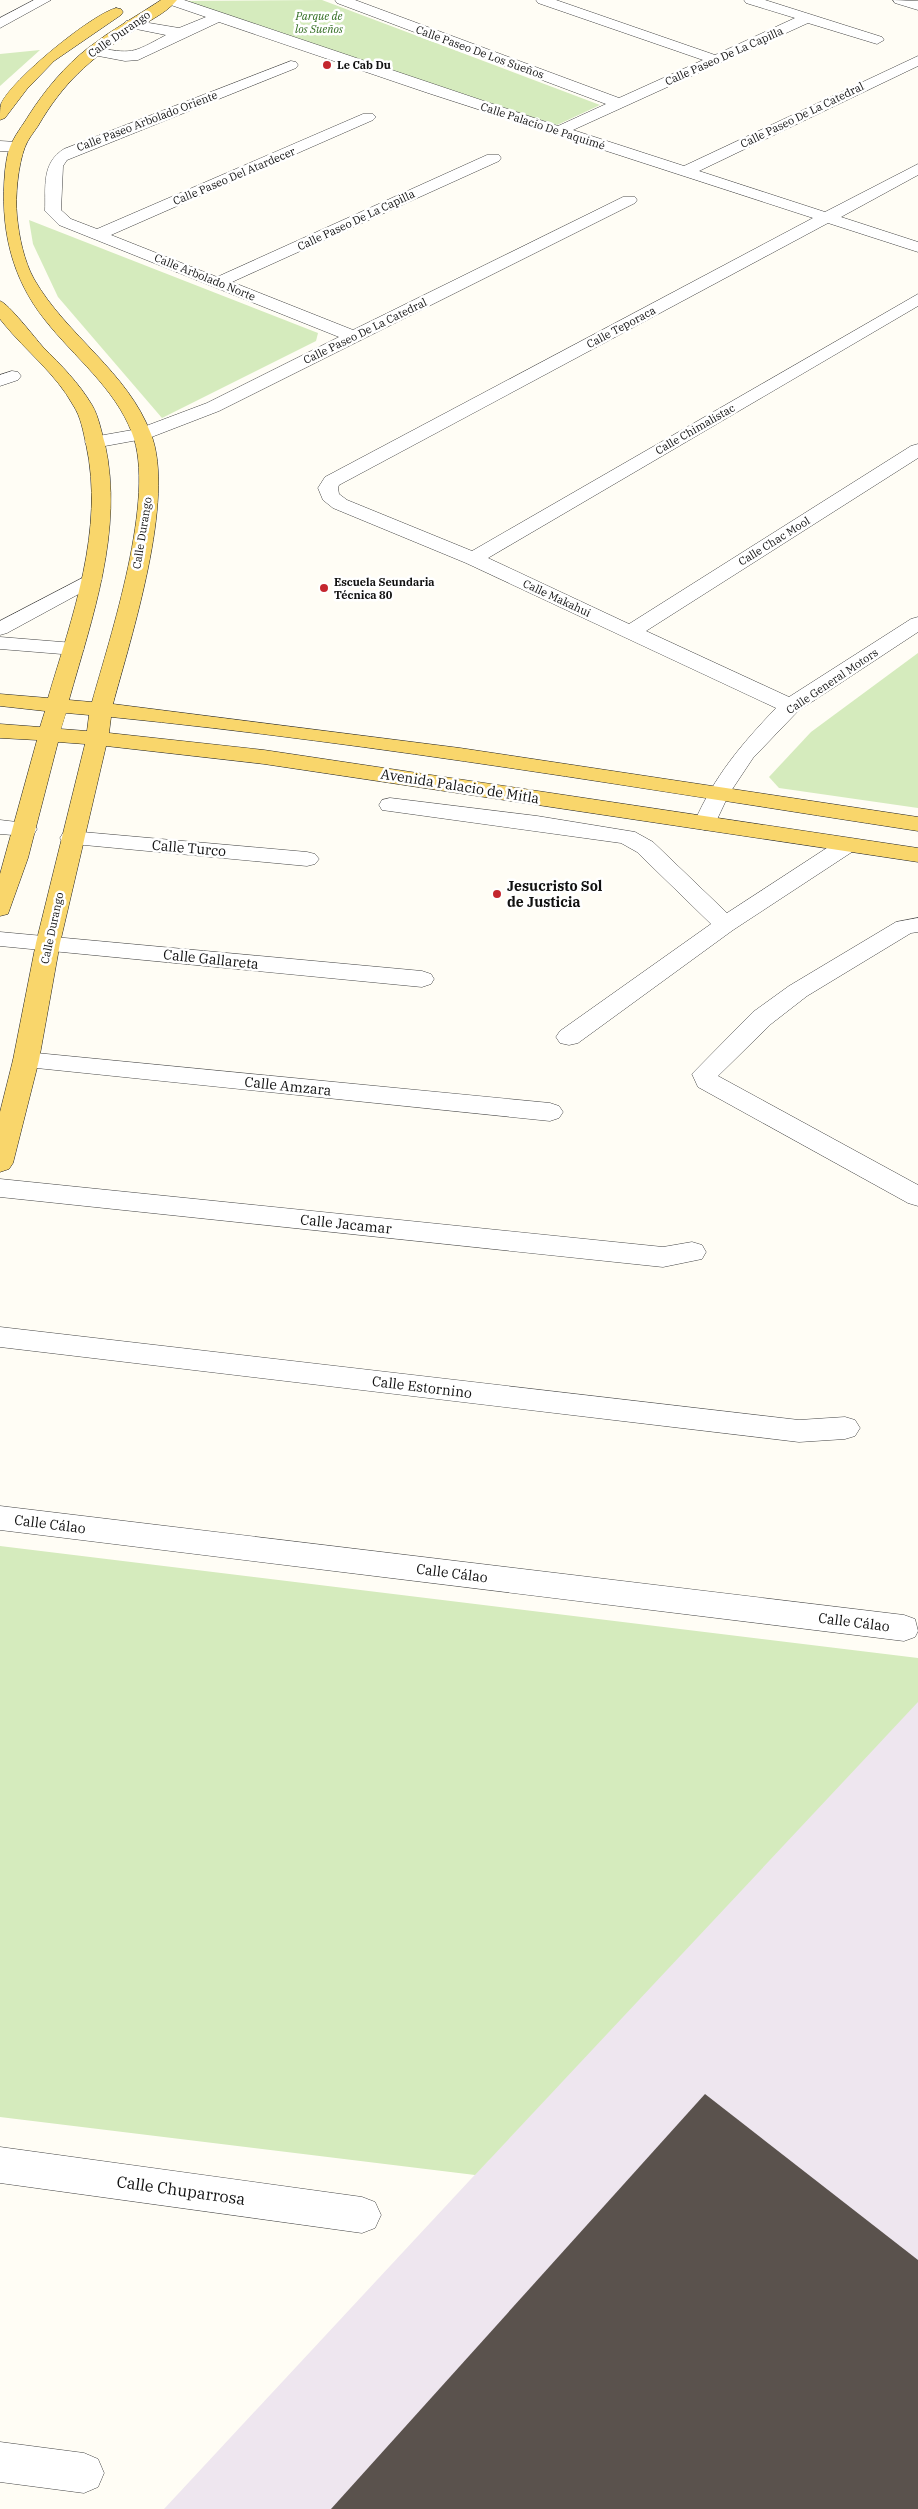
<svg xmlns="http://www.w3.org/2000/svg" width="918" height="2509" font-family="'IBM Plex Serif',serif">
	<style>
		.industrial { fill: #eee6ef }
		.green { fill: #d5ebbd }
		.building { fill: #5a524d }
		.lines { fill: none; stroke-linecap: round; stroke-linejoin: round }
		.minor-casing { stroke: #444; stroke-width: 1 }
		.major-casing { stroke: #222; stroke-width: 1 }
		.minor { fill: #fff; fill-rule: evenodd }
		.major { fill: #f9d66b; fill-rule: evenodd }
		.poi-dot { fill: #c4262e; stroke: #fff; stroke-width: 2 }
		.labels { text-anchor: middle; stroke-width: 5; stroke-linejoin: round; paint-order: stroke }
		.far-park-label { font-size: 11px; font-style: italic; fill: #2f6b1f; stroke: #fff }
		.far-street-label { font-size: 11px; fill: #111; stroke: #fff }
		.far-poi-label { font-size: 11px; font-weight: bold; fill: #111; stroke: #fff; text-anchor: start }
		.street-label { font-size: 14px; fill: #111; stroke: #fff }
		.poi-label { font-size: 14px; font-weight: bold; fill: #111; stroke: #fff; text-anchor: start }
		.near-street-label { font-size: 16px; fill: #111; stroke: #fff }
	</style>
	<rect width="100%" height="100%" fill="#fffdf5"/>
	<polygon class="industrial" points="918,1701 918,2509 164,2509 670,1965"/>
	<g class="green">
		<polygon points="322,0 600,105 557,125 180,1"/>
		<polygon points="40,50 0,86 0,54"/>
		<polygon points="29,220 318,333 316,341 162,418 58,297 33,244"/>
		<polygon points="918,653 918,808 779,788 769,777 811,732"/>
		<polygon points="0,1546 918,1658 918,1702 475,2175 0,2117"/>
	</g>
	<polygon class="building" points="705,2094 918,2260 918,2509 331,2509"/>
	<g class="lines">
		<g class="minor-casing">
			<g id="minor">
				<polygon points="34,0 51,0 0,28 0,18"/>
				<path d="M163 0H184L558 126 606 104 337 3 335 0H355L619 98 703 60 538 3 536 0H556L715 55 795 18 746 3 744 0H765L882 37 884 40 877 44 808 23 573 130 684 166 918 56V66L699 171 825 212 918 164V175L841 217 918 242V252L828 223 339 485 338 488 339 494 347 500 472 551 918 294V306L488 558 629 624 911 446 918 444V458L646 631 789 697 911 619 918 617V632L798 711 753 758 729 794 713 828 705 830 697 828 694 823C715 775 741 745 776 708L466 563 333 508 323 500 318 488 325 477 813 218 428 93 219 22 138 60 125 61 88 54 86 51 93 47C133 54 131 54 166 35L126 27 124 24 126 21 131 20 179 28 206 17 165 3Z"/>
				<polygon points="893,0 918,1 918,10 895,3"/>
				<path d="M291 61 296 62 298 65 296 68 67 160 63 166 61 210 71 219 97 229 363 114H373L376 117 373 120 111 235 217 277 487 155H499L501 158 499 161 232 282 353 330 623 197H635L637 200 635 203 219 411 149 438 94 448 87 446 85 442 87 438 138 429 207 403 339 337 59 225 45 211C46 187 41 163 64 149Z"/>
				<polygon points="0,141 17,142 25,147 17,152 0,151"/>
				<polygon points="12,371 18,372 21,376 18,380 0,386 0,375"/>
				<polygon points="92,573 99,575 102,579 99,583 7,633 0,635 0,621"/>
				<polygon points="0,637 74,643 81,645 84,649 81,653 74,655 0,649"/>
				<polygon points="390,798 537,816 635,832 653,842 727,913 839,840 847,838 855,840 859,845 855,850 733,930 578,1043 569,1045 560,1043 556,1037 560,1031 711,924 637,852 621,843 382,810 379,805 382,800"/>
				<polygon points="0,820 34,824 37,829 34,834 26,836 0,834"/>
				<polygon points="71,831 307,852 315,854 319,859 315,864 307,866 63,843 60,838 63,833"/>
				<polygon points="918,918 918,932 911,933 807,996 771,1024 718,1076 918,1185 918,1206 908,1203 698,1087 692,1074 753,1012 789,986 896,922"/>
				<polygon points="0,932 422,971 431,974 434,979 431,984 422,987 0,946"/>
				<polygon points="26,1052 550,1103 559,1106 563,1112 559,1118 550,1121 17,1066 13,1060 17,1054"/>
				<polygon points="0,1179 663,1247 692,1242 702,1245 706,1252 702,1259 663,1267 0,1197"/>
				<polygon points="0,1327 799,1420 845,1417 855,1420 860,1428 855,1436 845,1439 799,1442 0,1347"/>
				<polygon points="0,1506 904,1615 915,1619 918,1631 915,1637 904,1641 0,1530"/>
				<polygon points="0,2147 362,2197 375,2202 381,2215 375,2228 362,2233 0,2183"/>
				<polygon points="0,2442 84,2453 98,2459 104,2473 98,2487 84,2493 0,2482"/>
			</g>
		</g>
		<g class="major-casing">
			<g id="major">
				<path d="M161 0H177C166 14 144 23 130 33 89 60 63 83 38 126 34 132 28 139 25 147 18 165 15 197 17 216 19 237 24 261 34 279 66 335 128 372 151 434 176 498 131 637 113 704L460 748 918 817V831C650 790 381 744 111 717L109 733 264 750 918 848V862L264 764 106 746 60 943 39 1060 13 1163 9 1169 0 1172V1112L13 1060 36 943 85 744 58 742 28 858 8 914 0 916V874L37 740 0 738V724L40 727 45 711 0 706V694L48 698C72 617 105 530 86 444 83 431 81 417 73 405 56 374 26 351 4 324L0 319V301C8 303 35 338 43 347 61 365 79 383 92 405 99 417 101 431 105 444 124 530 92 618 69 700L92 702C110 637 157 496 132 433 115 388 74 357 45 320 10 276 0 226 5 171 6 163 7 154 10 147 14 136 23 125 29 115 45 90 65 66 88 48 111 30 137 16 161 0ZM66 713 89 715 87 731 61 729Z"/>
				<path d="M116 8 121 9 123 12 121 15 54 61 27 89 5 118 0 120C0 115 0 108 1 104 11 80 92 14 116 8Z"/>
			</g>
		</g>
		<use href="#minor" class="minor"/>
		<use href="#major" class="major"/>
	</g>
	<g class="poi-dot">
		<circle cx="327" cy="65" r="5"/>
		<circle cx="324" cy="588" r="5"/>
		<circle cx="497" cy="894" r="5"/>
	</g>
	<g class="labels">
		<g class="far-park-label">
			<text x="319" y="20">Parque de<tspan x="319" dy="13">los Sueños</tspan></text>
		</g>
		<g class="far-street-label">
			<text transform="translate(119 34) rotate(-35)" y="4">Calle Durango</text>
			<text transform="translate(480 52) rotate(20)" y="4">Calle Paseo De Los Sueños</text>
			<text transform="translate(724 56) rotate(-24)" y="4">Calle Paseo De La Capilla</text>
			<text transform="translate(802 115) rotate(-26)" y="4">Calle Paseo De La Catedral</text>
			<text transform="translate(147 121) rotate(-21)" y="4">Calle Paseo Arbolado Oriente</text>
			<text transform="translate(543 126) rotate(18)" y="4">Calle Palacio De Paquimé</text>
			<text transform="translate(234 176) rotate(-23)" y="4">Calle Paseo Del Atardecer</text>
			<text transform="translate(356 220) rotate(-25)" y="4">Calle Paseo De La Capilla</text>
			<text transform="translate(205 277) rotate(22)" y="4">Calle Arbolado Norte</text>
			<text transform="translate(621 327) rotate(-28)" y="4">Calle Teporaca</text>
			<text transform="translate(365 331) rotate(-26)" y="4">Calle Paseo De La Catedral</text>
			<text transform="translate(695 429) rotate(-30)" y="4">Calle Chimalistac</text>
			<text transform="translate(142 533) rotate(-81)" y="4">Calle Durango</text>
			<text transform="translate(774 541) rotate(-32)" y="4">Calle Chac Mool</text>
			<text transform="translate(557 598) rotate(25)" y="4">Calle Makahui</text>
			<text transform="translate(832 681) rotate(-34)" y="4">Calle General Motors</text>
			<text transform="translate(52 928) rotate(-78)" y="4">Calle Durango</text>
		</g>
		<g class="far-poi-label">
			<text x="337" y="69">Le Cab Du</text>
			<text x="334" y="586">Escuela Seundaria<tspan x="334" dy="13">Técnica 80</tspan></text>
		</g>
		<g class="street-label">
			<text transform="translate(460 786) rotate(9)" y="5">Avenida Palacio de Mitla</text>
			<text transform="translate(189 848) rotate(5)" y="5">Calle Turco</text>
			<text transform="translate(211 959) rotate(6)" y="5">Calle Gallareta</text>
			<text transform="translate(288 1086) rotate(6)" y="5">Calle Amzara</text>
			<text transform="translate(346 1224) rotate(6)" y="5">Calle Jacamar</text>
			<text transform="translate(422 1387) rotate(7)" y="5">Calle Estornino</text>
			<text transform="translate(50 1524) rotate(7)" y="5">Calle Cálao</text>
			<text transform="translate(452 1573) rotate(7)" y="5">Calle Cálao</text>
			<text transform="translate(854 1622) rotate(7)" y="5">Calle Cálao</text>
		</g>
		<g class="poi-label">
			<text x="507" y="891">Jesucristo Sol<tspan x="507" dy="16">de Justicia</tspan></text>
		</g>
		<g class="near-street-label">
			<text transform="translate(181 2190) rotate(8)" y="6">Calle Chuparrosa</text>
		</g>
	</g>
</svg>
